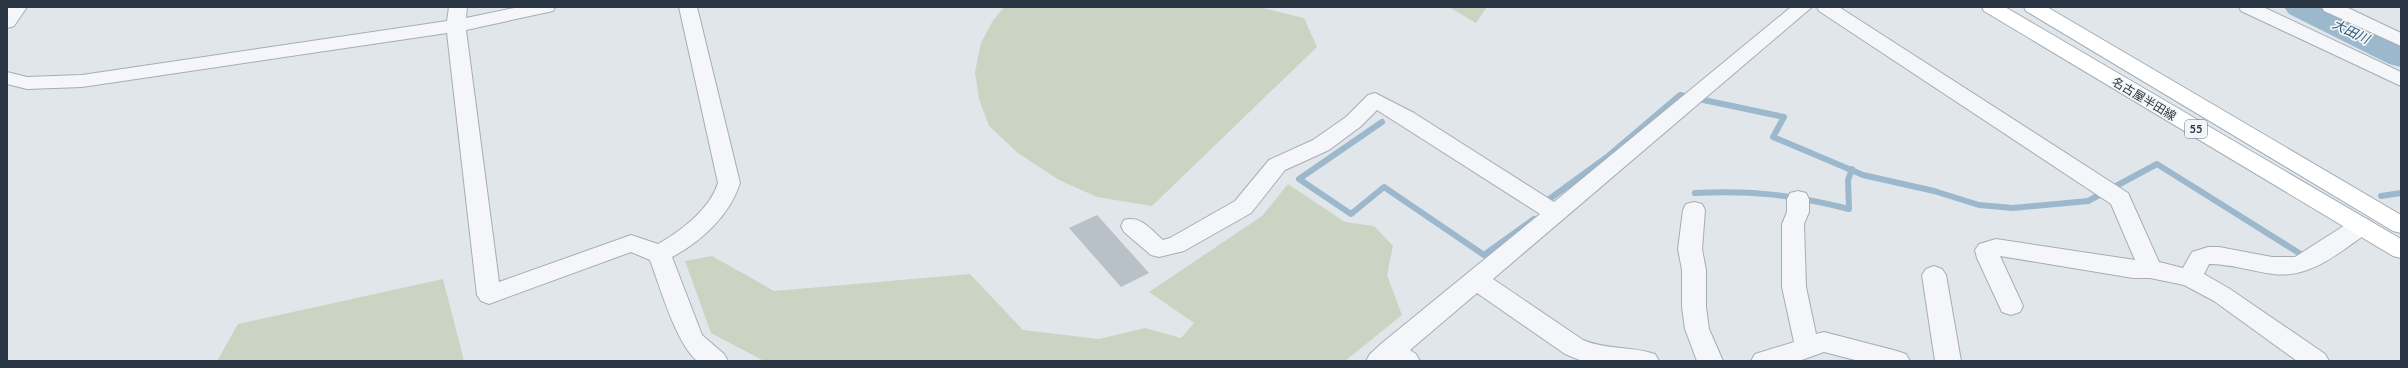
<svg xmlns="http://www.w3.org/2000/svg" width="2408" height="368" font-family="Lato,'Noto Sans JP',sans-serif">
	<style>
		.green { fill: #c9d5c2 }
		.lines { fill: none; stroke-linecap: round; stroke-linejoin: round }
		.stream { stroke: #9bb8cc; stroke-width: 6 }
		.river { fill: #9bb8cc; fill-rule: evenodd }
		.building { fill: #b8c0c8 }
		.minor-casing { stroke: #a6adb5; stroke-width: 2 }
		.major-casing { stroke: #a0acb7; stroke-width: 2 }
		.minor { fill: #f4f6f9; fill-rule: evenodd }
		.major { fill: #fff; fill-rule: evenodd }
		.labels { text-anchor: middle; stroke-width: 3.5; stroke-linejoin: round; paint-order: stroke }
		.shield { fill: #f1f5f8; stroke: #656f79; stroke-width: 1 }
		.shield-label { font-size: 11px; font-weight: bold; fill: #293543 }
		.street-label { font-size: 12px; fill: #293543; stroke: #f1f5f8 }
		.water-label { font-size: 13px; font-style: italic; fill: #315a79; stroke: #f1f5f8 }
	</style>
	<rect width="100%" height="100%" fill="#e1e6eb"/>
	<g class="green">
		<polygon points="1004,7 1258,7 1304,18 1317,47 1152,206 1097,197 1059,180 1018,153 989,126 979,99 975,72 981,43 992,22"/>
		<polygon points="1449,7 1487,7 1476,23"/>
		<polygon points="1288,184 1345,222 1374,226 1393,246 1387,275 1402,315 1345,361 764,361 711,333 685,261 712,256 774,291 970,274 1023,330 1099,339 1145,328 1181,338 1194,323 1149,292 1262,216"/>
		<polygon points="443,279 464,361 217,361 238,324"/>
	</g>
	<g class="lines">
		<g class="stream">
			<polyline points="1382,122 1299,179 1351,214 1384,187 1484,255 1534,219"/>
			<path d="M1695 193C1752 190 1793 195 1849 209L1848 180 1852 169"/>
			<polyline points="2381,196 2401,193"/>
			<polyline points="1548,200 1607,157 1680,95 1784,117 1773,137 1863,175 1934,191 1979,205 2013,208 2088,201 2157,164 2299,253"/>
		</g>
		<polygon class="river" points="2284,7 2328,7 2401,42 2401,67 2389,64 2289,14"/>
	</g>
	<polygon class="building" points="1097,215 1149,273 1121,287 1069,228"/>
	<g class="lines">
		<g class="minor-casing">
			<g id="minor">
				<polygon points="8,7 27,7 14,26 7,28"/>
				<path d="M449 7H467L466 18 519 7H555L553 11 466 30 499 282 631 235 658 244C681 231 710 209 718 183L679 7H697L740 183C730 215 701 242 672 257L702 335 724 354 728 361H697C676 343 660 287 650 260L631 252 497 301 489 304 481 301 477 295 447 33 82 87 27 89 7 84V72L27 77 82 75 447 21Z"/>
				<path d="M1791 7H1812L1493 279 1583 340C1606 350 1631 346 1655 354L1659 361H1582L1565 354 1477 293 1410 350 1416 354 1420 361H1366L1370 354 1382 343 1540 214 1377 110 1360 127 1329 150 1285 170 1251 213 1184 251 1159 257 1151 255 1124 232 1121 226 1124 220C1141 215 1151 230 1163 240L1170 238 1235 201 1269 160 1313 140 1346 117 1368 95 1375 93 1414 113 1554 202Z"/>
				<path d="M1817 7H1839L2128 193 2159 262 2183 268 2192 252 2208 247H2219L2272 257H2295L2353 220 2361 218 2369 220 2372 226 2369 232C2339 252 2311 279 2273 274 2251 271 2231 264 2209 264L2204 274 2230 289 2325 354 2329 361H2297L2214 301 2184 285 2150 278H2133L2000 256 2023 306 2020 312 2011 315 2002 312 1977 258 1975 250 1979 244 1996 239 2135 260 2111 204 1819 11Z"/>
				<polygon points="2239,7 2263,7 2401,72 2401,86 2241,11"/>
				<polygon points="2322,7 2346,7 2401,33 2401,46 2324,11"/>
				<polygon points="1798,191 1806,193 1809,199 1809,212 1804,224 1806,287 1816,334 1824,332 1897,351 1906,354 1910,361 1859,361 1824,352 1799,361 1751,361 1755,354 1794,342 1782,287 1782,224 1787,212 1787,199 1790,193"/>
				<polygon points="1694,202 1702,204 1705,210 1702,249 1706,270 1706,307 1709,329 1723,361 1697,361 1685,329 1682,307 1682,270 1678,249 1683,210 1686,204"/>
				<polygon points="1934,266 1942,269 1946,275 1961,361 1935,361 1922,275 1926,269"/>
			</g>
		</g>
		<g class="major-casing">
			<g id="major">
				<polygon points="1982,7 2005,7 2401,239 2401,258 2393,256 1984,11"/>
				<polygon points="2024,7 2047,7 2401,215 2401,233 2393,231 2026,11"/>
			</g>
		</g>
		<use href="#minor" class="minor"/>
		<use href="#major" class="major"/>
	</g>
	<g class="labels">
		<rect class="shield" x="2185" y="120" width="22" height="18" rx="3"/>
		<g class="shield-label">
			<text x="2196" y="133">55</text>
		</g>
		<g class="street-label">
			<text transform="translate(2144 99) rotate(31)" y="4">名古屋半田線</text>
		</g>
		<g class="water-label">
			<text transform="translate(2351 31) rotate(26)" y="5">大田川</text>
		</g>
	</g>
	<rect width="2408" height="368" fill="none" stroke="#293543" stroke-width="16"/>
</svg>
